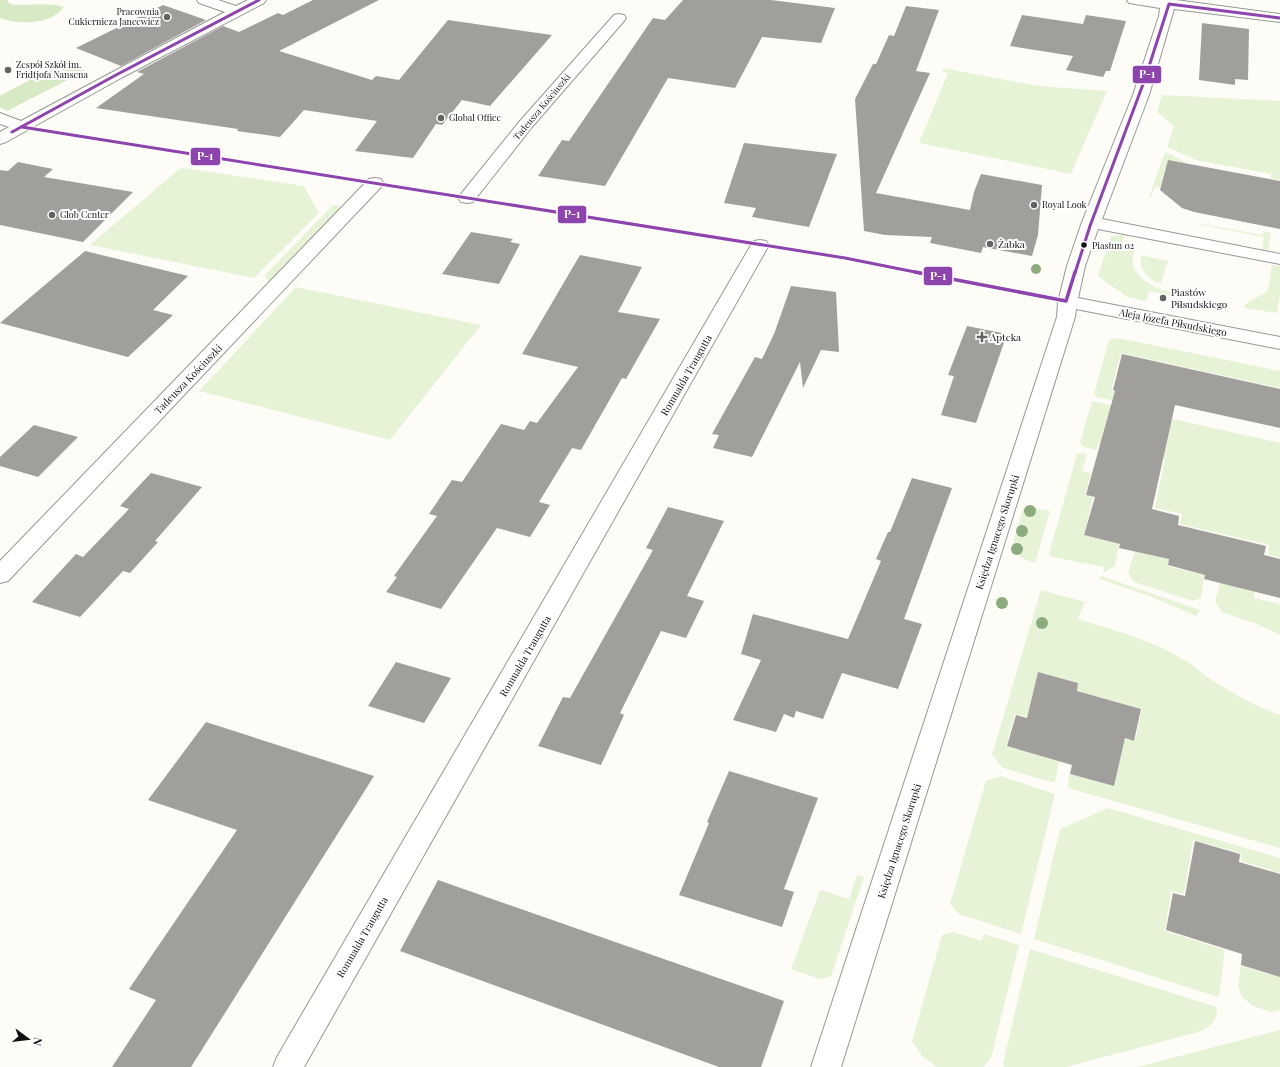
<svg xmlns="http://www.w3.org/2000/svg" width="1280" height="1067" font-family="'Playfair Display',serif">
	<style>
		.green { fill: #e7f3d7 }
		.forest { fill: #d8eac5 }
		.building { fill: #a19f9c }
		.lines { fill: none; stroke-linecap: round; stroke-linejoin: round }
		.minor-casing { stroke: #979795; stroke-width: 2 }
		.minor { fill: #fffffe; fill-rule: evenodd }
		.bus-1-far1-casing { stroke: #fff; stroke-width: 5 }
		.bus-1-casing { stroke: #fff; stroke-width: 6 }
		.bus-1-far1 { stroke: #8e44ad; stroke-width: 3 }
		.bus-1 { stroke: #8e44ad; stroke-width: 3.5 }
		.tree { fill: #8cac80 }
		.poi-dot { fill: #646362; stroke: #fff; stroke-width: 1.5 }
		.bus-dot { fill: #111; stroke: #fff; stroke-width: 1.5 }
		.labels { text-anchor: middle; stroke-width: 4; stroke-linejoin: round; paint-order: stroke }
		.far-poi-label { font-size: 9px; fill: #111; stroke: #fff; text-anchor: start }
		.far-street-label { font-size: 9px; fill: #111; stroke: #fff }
		.bus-label { font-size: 9px; fill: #111; stroke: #fff; text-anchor: start }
		.poi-label { font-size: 10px; fill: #111; stroke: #fff; text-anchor: start }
		.street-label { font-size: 10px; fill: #111; stroke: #fff }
		.line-badge { stroke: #fff; stroke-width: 1.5 }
		.badge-label { font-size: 11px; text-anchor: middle; font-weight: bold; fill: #fff }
	</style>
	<rect width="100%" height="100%" fill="#fdfcf7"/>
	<g class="green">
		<polygon points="943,68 1038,86 1107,91 1073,169 1072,174 919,143 948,73 943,72"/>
		<polygon points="1162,95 1280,101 1280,180 1271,179 1271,174 1196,160 1167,147 1174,126 1157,112"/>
		<polygon points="1165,152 1186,162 1185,163 1173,161 1167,164 1160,188 1155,187 1151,197 1149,197"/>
		<polygon points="183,168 304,186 319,213 254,278 90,245 178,170"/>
		<polygon points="333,205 341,207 268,282 265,275"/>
		<polygon points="1196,223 1263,235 1263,231 1271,233 1268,251 1262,250 1264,237 1196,224"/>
		<path d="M1121 235 1124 236 1121 248 1134 250C1134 254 1133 259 1133 263 1136 282 1163 291 1179 295L1178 297 1149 291 1146 301 1127 297 1098 276 1111 236Z"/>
		<path d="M1141 255 1168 261 1161 283 1155 282C1146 275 1139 268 1141 255Z"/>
		<path d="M1272 265 1280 266V296L1277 313 1244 308C1248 296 1264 299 1268 288 1271 282 1270 272 1272 265Z"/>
		<polygon points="296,287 481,325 390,440 199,391"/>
		<polygon points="1118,338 1280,371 1280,388 1121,353 1111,391 1147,399 1144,407 1096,397 1094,394 1109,340"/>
		<polygon points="1092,401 1280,443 1280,558 1268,555 1269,545 1180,524 1182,514 1155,508 1165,458 1099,443 1097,450 1083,447 1080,443"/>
		<polygon points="1082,453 1087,454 1082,471 1091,473 1085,495 1093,497 1084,535 1119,544 1115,566 1105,572 1103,572 1104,567 1052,557 1049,554 1077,454"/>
		<path d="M1029 507 1050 511 1035 563C1025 560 1016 556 1012 546L1023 509Z"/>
		<polygon points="1136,548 1169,556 1168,566 1204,575 1201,598 1193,601 1134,582 1128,573"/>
		<polygon points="1101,576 1200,610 1196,616 1152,597 1100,579"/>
		<polygon points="1221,580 1255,588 1254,598 1280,604 1280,635 1257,624 1222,612 1215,602"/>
		<path d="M1041 590 1085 602 1078 619C1115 630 1154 641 1188 662 1196 668 1204 675 1212 680 1233 694 1257 706 1280 715V848L1068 788 1069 774 1114 786 1125 739 1135 741 1142 709 1077 691 1078 683 1038 672 1027 717 1015 714 1006 746 1059 761 1055 783 1003 768 992 755Z"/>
		<polygon points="1001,776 1055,794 1021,934 959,914 950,904 986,781"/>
		<polygon points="1108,808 1280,858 1280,873 1241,861 1241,853 1193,840 1184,894 1171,891 1165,931 1225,950 1219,997 1034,939 1060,829"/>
		<polygon points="857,875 864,877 831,976 820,979 791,969 820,890 849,899"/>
		<polygon points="953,932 982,941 984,934 1019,945 991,1058 983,1067 937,1067 922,1056 912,1041 942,935"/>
		<path d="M1030 949 1217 1007C1217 1020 1213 1024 1202 1031L1066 1067H1004L1003 1063Z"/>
		<polygon points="1241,966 1280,977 1280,1010 1271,1012 1253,1006 1242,997 1238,986"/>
		<polygon points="1280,1030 1280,1067 1137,1067"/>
	</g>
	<g class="forest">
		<path d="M0 0H7L10 4C29 7 46 1 64 7 51 25 18 25 0 18Z"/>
		<polygon points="62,67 73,67 85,71 7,111 0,107 0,96 7,92 51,69"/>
	</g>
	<g class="building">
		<polygon points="313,0 379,0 279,51 372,80 376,76 399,80 448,20 552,35 490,106 462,100 442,125 436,124 413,158 355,151 377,121 304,110 280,137 237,131 238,129 96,108 144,74 137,72 223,26 239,32 278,13 283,15"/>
		<polygon points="683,0 771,0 835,8 821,43 762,37 735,88 668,78 605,186 538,176 562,140 569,141 653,18 665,20"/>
		<polygon points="163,5 206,20 121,66 76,48"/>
		<polygon points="906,6 939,10 916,71 930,73 876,193 970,210 974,192 981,174 1042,185 1038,235 1032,256 983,247 981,253 930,243 932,237 885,235 864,231 855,99 873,64 876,64 889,35 894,36"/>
		<polygon points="1022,15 1083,24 1086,15 1126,21 1110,71 1106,71 1103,77 1066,70 1073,56 1010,46"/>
		<polygon points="1202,23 1249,29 1248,80 1235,79 1235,85 1199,80"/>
		<polygon points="744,143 837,154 809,227 752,217 756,208 724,203"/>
		<polygon points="1168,160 1280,181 1280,229 1194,212 1182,208 1160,190"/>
		<polygon points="18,162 53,169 44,177 133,192 83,242 0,225 0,170 8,171"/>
		<polygon points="471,232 513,239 510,242 520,244 499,284 442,274"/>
		<polygon points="85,251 188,276 153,310 173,315 128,357 0,323"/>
		<polygon points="580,255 642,267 618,312 660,319 626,379 622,378 581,450 572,448 539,502 550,505 530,537 497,528 441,609 386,592 397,577 394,576 437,516 429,514 452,480 462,482 501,424 524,430 530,421 537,423 578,367 522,354"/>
		<polygon points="791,286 836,292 839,352 821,350 803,388 800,362 752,457 713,448 719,435 712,434 755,357 762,359 774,334"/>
		<polygon points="967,326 1007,334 976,423 941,415 954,376 948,375"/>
		<polygon points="1122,354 1280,389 1280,428 1175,405 1152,509 1179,516 1178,525 1266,546 1264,555 1280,559 1280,598 1204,579 1205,575 1168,565 1169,559 1119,548 1120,544 1084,535 1095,497 1086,495 1115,391 1113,390"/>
		<polygon points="34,425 78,437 38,477 0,466 0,457"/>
		<polygon points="151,473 202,487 155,541 158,542 130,573 123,571 80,617 32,602 76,554 83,557 129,509 120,506"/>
		<polygon points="912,478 952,488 904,619 922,624 898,689 842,673 823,719 796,711 794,718 784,714 776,732 733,720 761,660 741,654 753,614 848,639 881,561 876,559 888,532 890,532"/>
		<polygon points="668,507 724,521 687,596 704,601 686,638 661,631 620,713 624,715 601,765 538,746 563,697 570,698 653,550 646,548"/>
		<polygon points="396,662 451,678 424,723 368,706"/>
		<polygon points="1038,672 1078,683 1077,691 1141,709 1134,741 1125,738 1114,786 1070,774 1072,765 1007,746 1016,715 1027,718"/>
		<polygon points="206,722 374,776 191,1067 112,1067 156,1000 129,989 237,830 148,800"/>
		<polygon points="729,771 818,798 784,889 794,892 782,927 679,895 709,823 707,822"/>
		<polygon points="1195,841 1240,854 1239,862 1280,874 1280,977 1241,965 1242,954 1166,930 1173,893 1185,896"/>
		<polygon points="438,880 784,1001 761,1067 719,1067 400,951"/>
	</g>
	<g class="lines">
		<g class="minor-casing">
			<g id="minor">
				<polygon points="197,0 218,0 236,6 248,0 266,0 264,3 121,78 6,142 0,144 0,132 9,127 0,124 0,113 21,121 225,12 199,3"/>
				<polygon points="1127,0 1176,0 1280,14 1280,22 1174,9 1149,95 1102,219 1280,254 1280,264 1098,229 1085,266 1078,298 1280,337 1280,349 1076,309 1075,317 841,1067 811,1067 1057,317 1058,303 1057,301 1059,298 1067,266 1082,222 1133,95 1159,16 1160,8 1129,3"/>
				<polygon points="619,14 624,15 626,18 624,21 532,127 473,202 467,203 461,202 458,198 461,194 520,121 614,15"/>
				<polygon points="375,178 381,179 383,183 381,187 8,581 0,583 0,561 369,179"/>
				<polygon points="760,240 766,241 769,245 304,1067 273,1067 277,1057 751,245 754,241"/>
			</g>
		</g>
		<use href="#minor" class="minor"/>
		<g class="bus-1-far1-casing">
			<g id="bus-1-far1">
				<polyline points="22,127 845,258 920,273"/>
				<polyline points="12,132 116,75 259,0"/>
				<polyline points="1075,273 1090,226 1145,79 1169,4 1280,18"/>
			</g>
		</g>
		<g class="bus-1-casing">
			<polyline id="bus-1" points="915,272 1066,301 1075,272"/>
		</g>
		<use href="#bus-1-far1" class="bus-1-far1"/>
		<use href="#bus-1" class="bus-1"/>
	</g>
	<g class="tree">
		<circle cx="1036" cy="269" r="5"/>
		<circle cx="1030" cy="511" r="6"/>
		<circle cx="1022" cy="531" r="6"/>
		<circle cx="1017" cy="549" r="6"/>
		<circle cx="1002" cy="603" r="6"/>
		<circle cx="1042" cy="623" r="6"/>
	</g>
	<g class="poi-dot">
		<circle cx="167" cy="17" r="4"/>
		<circle cx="8" cy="70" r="4"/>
		<circle cx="441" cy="118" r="4"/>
		<circle cx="1034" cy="205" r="4"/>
		<circle cx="52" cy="215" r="4"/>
		<circle cx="990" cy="244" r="4"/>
		<circle cx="1163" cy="298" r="4"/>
		<path d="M980 331h4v4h4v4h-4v4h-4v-4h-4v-4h4z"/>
	</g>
	<circle class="bus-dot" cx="1084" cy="245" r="3.5"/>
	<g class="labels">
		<g class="far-poi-label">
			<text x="159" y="15" text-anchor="end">Pracownia<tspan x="159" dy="10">Cukiernicza Jancewicz</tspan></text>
			<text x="16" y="68">Zespół Szkół im.<tspan x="16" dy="10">Fridtjofa Nansena</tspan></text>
			<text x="449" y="121">Global Office</text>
			<text x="1042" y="208">Royal Look</text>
			<text x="60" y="218">Glob Center</text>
		</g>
		<g class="far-street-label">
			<text transform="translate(542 107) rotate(-50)" y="3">Tadeusza Kościuszki</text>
		</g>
		<g class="bus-label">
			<text x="1092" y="249">Piastun 02</text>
		</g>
		<g class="poi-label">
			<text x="998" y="248">Żabka</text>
			<text x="1171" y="296">Piastów<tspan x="1171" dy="12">Piłsudskiego</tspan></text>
			<text x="990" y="341">Apteka</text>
		</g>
		<g class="street-label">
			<text transform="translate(1173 322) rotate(11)" y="4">Aleja Józefa Piłsudskiego</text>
			<text transform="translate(686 375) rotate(-60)" y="4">Romualda Traugutta</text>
			<text transform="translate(188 379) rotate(-46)" y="4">Tadeusza Kościuszki</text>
			<text transform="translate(997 532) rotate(-72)" y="4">Księdza Ignacego Skorupki</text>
			<text transform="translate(525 656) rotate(-60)" y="4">Romualda Traugutta</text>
			<text transform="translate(899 841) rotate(-72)" y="4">Księdza Ignacego Skorupki</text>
			<text transform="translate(362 937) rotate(-60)" y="4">Romualda Traugutta</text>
		</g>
	</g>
	<g class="line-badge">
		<rect x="1132" y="65" width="30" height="19" rx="4" fill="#8e44ad"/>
		<rect x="190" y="147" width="31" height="19" rx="4" fill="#8e44ad"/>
		<rect x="557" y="205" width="30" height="19" rx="4" fill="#8e44ad"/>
		<rect x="923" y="266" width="30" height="20" rx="4" fill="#8e44ad"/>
	</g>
	<g class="badge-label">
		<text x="1147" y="78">P-1</text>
		<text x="205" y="160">P-1</text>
		<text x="572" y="218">P-1</text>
		<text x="938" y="280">P-1</text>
	</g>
	<g transform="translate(28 1039) rotate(105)" stroke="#ffffff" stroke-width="3" paint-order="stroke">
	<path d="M0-3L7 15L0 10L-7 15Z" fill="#111111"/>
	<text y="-6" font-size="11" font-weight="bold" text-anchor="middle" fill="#111111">N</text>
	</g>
</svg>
